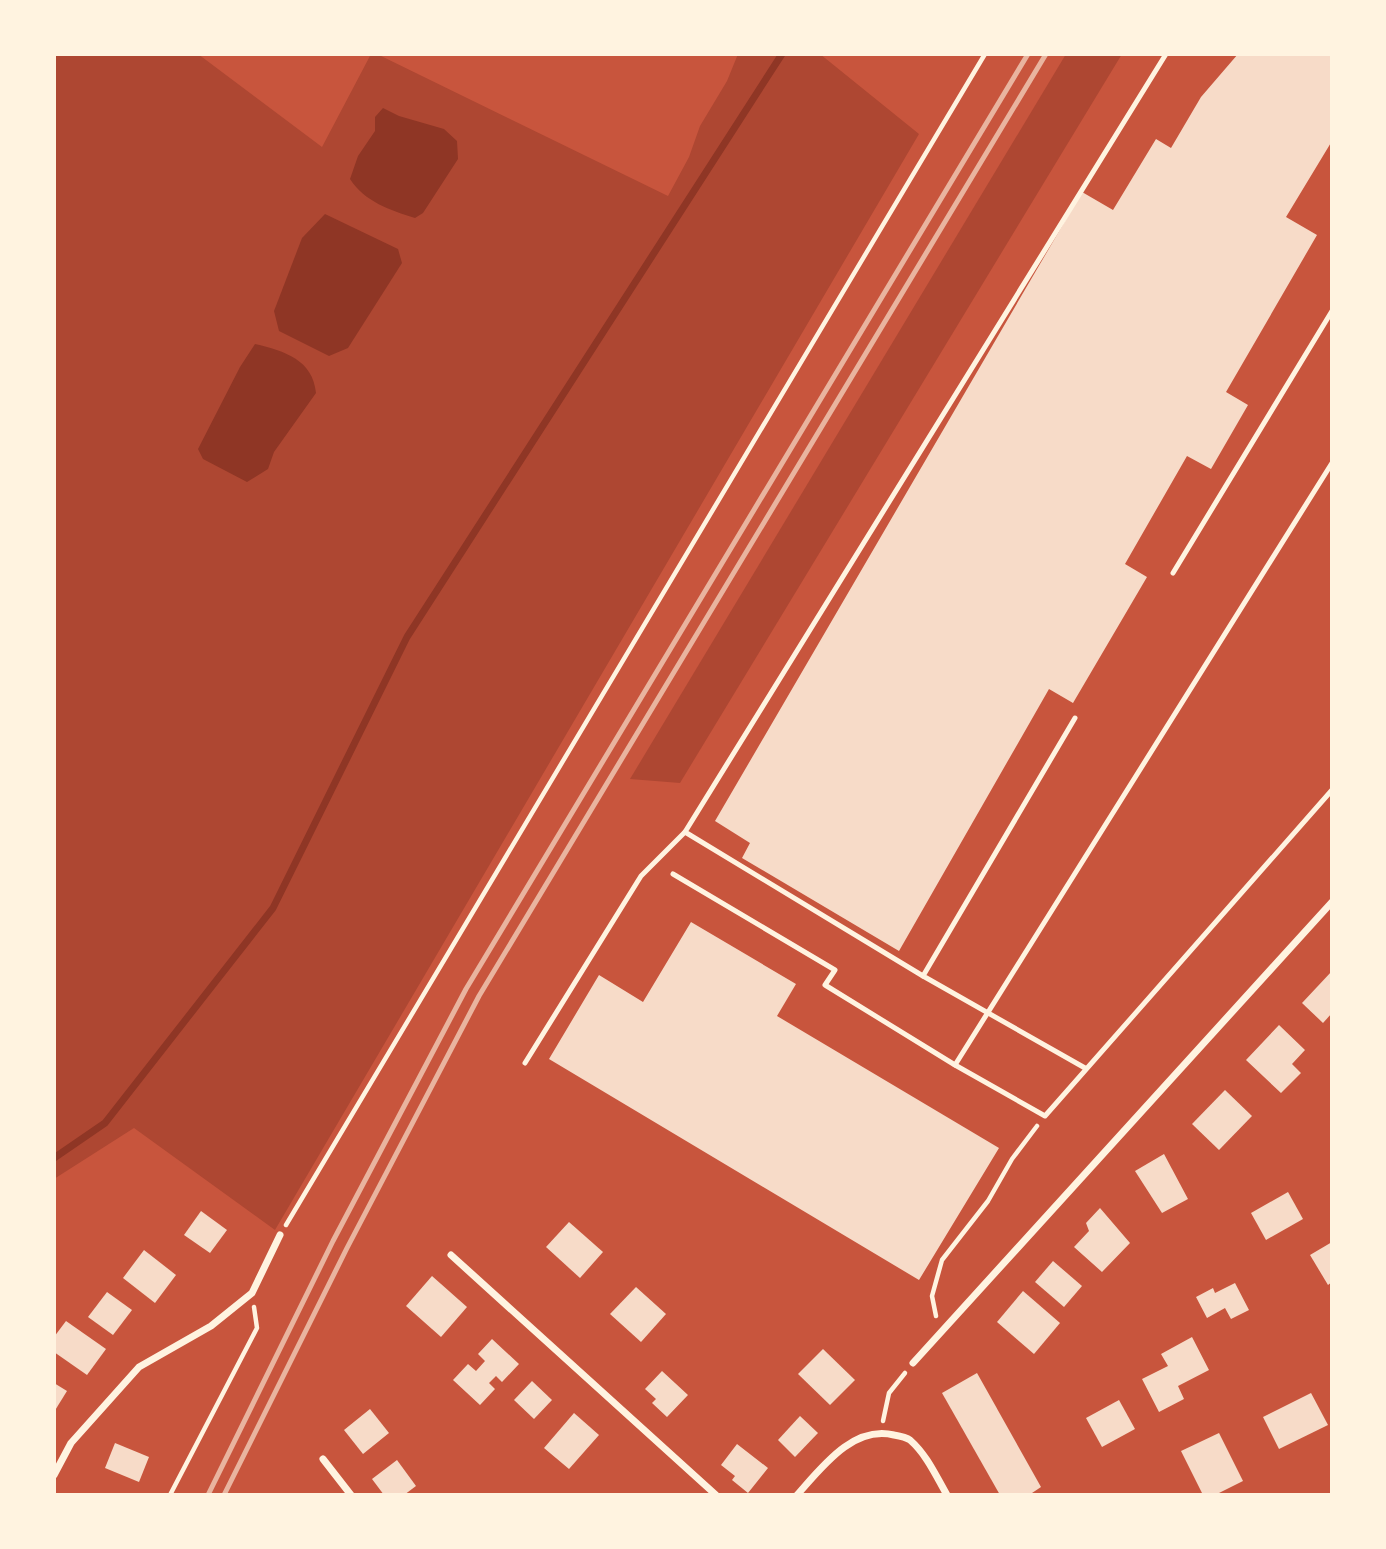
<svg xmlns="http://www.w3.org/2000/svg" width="1386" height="1549" font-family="Poppins,sans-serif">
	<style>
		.green { fill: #ae4732 }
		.water { fill: #8f3625 }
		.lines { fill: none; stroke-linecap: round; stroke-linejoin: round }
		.stream { stroke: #8f3625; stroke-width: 7 }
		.building { fill: #f7dbc8 }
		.path { stroke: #fff3e0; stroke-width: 4.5 }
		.service { stroke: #fff3e0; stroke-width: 5 }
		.minor { stroke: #fff3e0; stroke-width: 7 }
		.rail { stroke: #e9b49f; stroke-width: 5 }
	</style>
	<rect width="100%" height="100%" fill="#c8553d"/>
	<g class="green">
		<polygon points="54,54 198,54 322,147 371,54 377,54 668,196 689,157 700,126 727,81 738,54 820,54 919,134 275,1230 134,1128 54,1179"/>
		<polygon points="1066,54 1122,54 680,783 630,779"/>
	</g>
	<g class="water">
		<path d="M383 108 399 116 444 129 457 141 458 159 423 213 415 218C390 210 365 202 350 179L358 156 375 131V117Z"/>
		<polygon points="325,214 398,249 402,263 348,348 329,356 279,331 274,311 302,238"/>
		<path d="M255 344C285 351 313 360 316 393L274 452 268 469 247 482 203 459 198 449 240 367Z"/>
	</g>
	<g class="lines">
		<polyline class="stream" points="54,1158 105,1123 273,908 407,637 782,54"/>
	</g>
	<g class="building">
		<polygon points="1238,54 1332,54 1332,141 1286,217 1317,235 1226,392 1248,405 1211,469 1187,456 1125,564 1147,577 1073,703 1049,689 899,951 742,858 750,843 715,821 1082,192 1113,210 1156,139 1171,148 1201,97"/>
		<polygon points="691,922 796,984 777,1016 999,1148 919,1280 549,1059 599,975 643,1002"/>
		<polygon points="1332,971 1332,1013 1323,1023 1302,1003"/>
		<polygon points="1279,1025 1305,1050 1292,1064 1301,1073 1281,1093 1246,1060"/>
		<polygon points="1225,1090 1252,1116 1219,1150 1192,1124"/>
		<polygon points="1164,1154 1188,1199 1162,1213 1135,1171"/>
		<polygon points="1288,1192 1303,1219 1266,1240 1251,1213"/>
		<polygon points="1100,1208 1130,1243 1102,1272 1074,1247 1089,1231 1086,1223"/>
		<polygon points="201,1211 227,1230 210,1253 184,1235"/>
		<polygon points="569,1222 603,1252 580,1278 546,1247"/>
		<polygon points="1332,1242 1332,1282 1328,1285 1310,1255"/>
		<polygon points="144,1250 176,1275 155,1303 123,1278"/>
		<polygon points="1053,1261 1082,1286 1064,1307 1035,1282"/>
		<polygon points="432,1276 467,1307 441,1337 406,1306"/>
		<polygon points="1235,1283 1249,1310 1231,1319 1225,1308 1207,1318 1196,1297 1213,1288 1215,1293"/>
		<polygon points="636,1287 666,1314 641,1342 610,1314"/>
		<polygon points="1023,1291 1060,1323 1034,1354 997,1322"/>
		<polygon points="107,1292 132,1310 113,1335 88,1317"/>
		<polygon points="66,1321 106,1349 87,1375 54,1352 54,1337"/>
		<polygon points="1192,1337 1209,1370 1178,1386 1184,1399 1159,1412 1142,1379 1168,1366 1161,1354"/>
		<polygon points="492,1339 519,1364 502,1382 496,1376 489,1383 495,1389 480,1405 453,1380 468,1364 476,1371 485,1361 478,1354"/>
		<polygon points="823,1349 855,1380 830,1405 798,1374"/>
		<polygon points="662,1371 688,1395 667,1417 652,1403 656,1399 645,1389"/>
		<polygon points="977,1373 1041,1487 1029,1495 1000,1495 942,1393"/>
		<polygon points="532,1381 552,1400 534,1419 514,1400"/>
		<polygon points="54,1383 67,1391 54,1412"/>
		<polygon points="1311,1393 1328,1425 1279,1449 1263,1417"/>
		<polygon points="1119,1400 1135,1429 1102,1447 1086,1418"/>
		<polygon points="370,1409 389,1433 363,1454 344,1430"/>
		<polygon points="574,1413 599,1435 569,1469 544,1448"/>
		<polygon points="800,1416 818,1433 795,1457 778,1440"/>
		<polygon points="1219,1433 1243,1481 1215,1495 1203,1495 1181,1451"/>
		<polygon points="115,1443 149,1457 139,1482 105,1468"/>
		<polygon points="737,1444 768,1468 748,1493 732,1480 735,1476 721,1465"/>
		<polygon points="397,1460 416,1486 404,1495 384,1495 372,1479"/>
	</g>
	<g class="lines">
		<g class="path">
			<polyline points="286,1225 985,54"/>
			<polyline points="936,1316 932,1296 942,1260 988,1201 1012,1159 1037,1126"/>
			<polyline points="883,1421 889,1393 905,1373"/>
			<polyline points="170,1495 257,1328 254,1307"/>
		</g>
		<g class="service">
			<polyline points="1173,573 1332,311"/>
			<polyline points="1075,718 923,976 1085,1068"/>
			<polyline points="673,874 835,970 825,985 955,1065 1045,1116 1332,790"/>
			<polyline points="923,976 685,832 1166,54"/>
			<polyline points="525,1063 641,876 685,832"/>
			<polyline points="955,1065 1332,463"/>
		</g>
		<g class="minor">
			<polyline points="451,1255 716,1495"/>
			<polyline points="913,1363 1332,902"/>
			<polyline points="323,1459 351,1495"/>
			<polyline points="54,1475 71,1443 139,1367 211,1326 252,1293 280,1235"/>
			<path d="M797 1495C822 1467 853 1425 894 1435 900 1436 906 1437 910 1440 927 1455 936 1476 947 1495"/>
		</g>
		<g class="rail">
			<polyline points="208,1495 333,1241 466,989 1028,54"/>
			<polyline points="224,1495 347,1248 479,996 1046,54"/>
		</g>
	</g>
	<rect width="1386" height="1549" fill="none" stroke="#fff3e0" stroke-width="112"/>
</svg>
